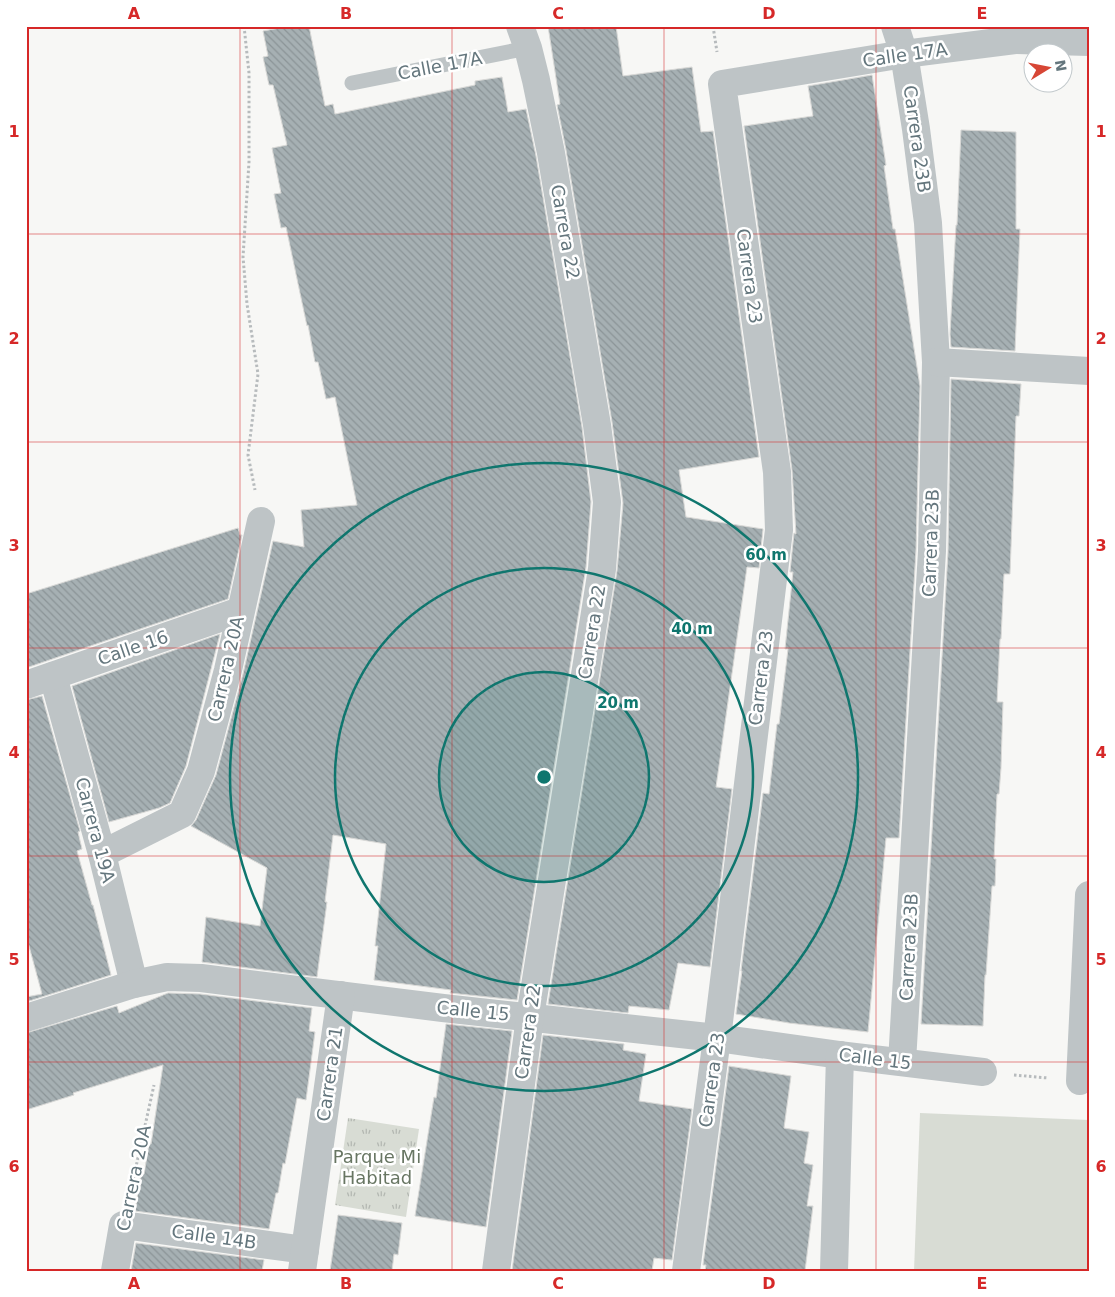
<svg xmlns="http://www.w3.org/2000/svg" width="1115" height="1297" font-family="'DejaVu Sans',sans-serif">
	<style>
		.grass { fill: #d8dcd4 }
		.park { fill: url(#park-tufts) }
		.building { fill: url(#building-back-hatch); stroke: #d9d9d7 }
		.lines { fill: none; stroke-linecap: round; stroke-linejoin: round }
		.path { stroke: #b7bbbd; stroke-width: 3; stroke-dasharray: 2.5 2.5; stroke-linecap: butt }
		.lane { stroke: #bec4c6; stroke-width: 15 }
		.street { stroke: #bec4c6; stroke-width: 28 }
		.grid { fill: none; stroke: #d62828; stroke-width: 1; stroke-opacity: 0.55 }
		.ring { fill: none; stroke: #0f766e; stroke-width: 2.5 }
		.labels { text-anchor: middle; stroke-width: 5; stroke-linejoin: round; paint-order: stroke }
		.street-label { font-size: 18px; fill: #64767d; stroke: #fff }
		.park-label { font-size: 18px; fill: #687663; stroke: #fff }
		.centre { fill: #0f766e; stroke: #fff; stroke-width: 2.5 }
		.ring-label { font-size: 15px; text-anchor: middle; font-weight: bold; fill: #0f766e; stroke: #fff; stroke-width: 5; stroke-linejoin: round; paint-order: stroke }
		.neatline { fill: none; stroke: #d62828; stroke-width: 2 }
		.grid-label { font-size: 16px; text-anchor: middle; font-weight: bold; fill: #d62828 }
	</style>
	<defs>
		<pattern id="park-tufts" width="24" height="20" patternUnits="userSpaceOnUse" patternTransform="scale(1.25)"><rect width="24" height="20" fill="#d8dcd4"/><path d="M3 7l-1-3M5 7V3M7 7l1-3M15 17l-1-3M17 17v-4M19 17l1-3" fill="none" stroke="#b3b7b1"/></pattern>
		<pattern id="building-back-hatch" width="6" height="6" patternUnits="userSpaceOnUse" patternTransform="scale(1.25)"><rect width="6" height="6" fill="#a6b0b3"/><path d="M-1 5l2 2M0 0l6 6M5-1l2 2" fill="none" stroke="#8b9497"/></pattern>
	</defs>
	<rect width="100%" height="100%" fill="#f7f7f5"/>
	<polygon class="grass" points="920,1113 1089,1120 1089,1271 914,1271"/>
	<polygon class="park" points="348,1118 419,1129 406,1217 335,1205"/>
	<g class="building">
		<polygon points="292,26 309,26 325,106 333,104 335,114 475,85 475,81 502,77 508,112 526,109 536,156 582,427 591,502 586,567 517,1000 450,993 451,990 374,980 378,946 375,946 386,844 333,835 325,902 327,902 317,977 202,962 206,917 260,926 267,868 191,826 196,820 216,775 243,674 273,541 304,547 301,510 357,505 335,397 326,399 318,362 315,362 308,325 307,326 286,227 281,228 274,194 281,193 272,148 287,145 273,85 269,85 263,57 268,56 263,31"/>
		<polygon points="548,26 616,26 623,76 692,67 701,132 713,131 759,457 679,470 686,517 763,529 759,568 747,567 716,787 732,789 710,967 678,963 669,1010 629,1006 628,1013 548,1004 617,571 623,503 612,422 566,150 557,105 560,104"/>
		<polygon points="872,75 886,165 884,166 893,229 895,229 920,386 916,550 899,838 886,838 868,1032 789,1023 736,1014 742,971 741,971 763,793 769,794 777,724 779,724 788,649 785,649 793,572 790,572 794,533 796,534 792,470 744,126 813,116 808,86"/>
		<polygon points="961,130 1016,132 1016,229 1020,229 1015,351 951,347 950,334 956,225 957,225"/>
		<polygon points="951,379 1021,384 1019,416 1016,416 1010,574 1004,574 1001,639 1000,639 997,702 1003,702 1001,768 999,794 997,794 994,859 996,859 995,886 992,886 986,975 985,975 983,1026 921,1024 948,552"/>
		<polygon points="238,528 240,535 242,535 228,599 26,668 26,594"/>
		<polygon points="220,634 186,766 170,803 159,808 109,822 72,686"/>
		<polygon points="42,696 80,831 78,832 82,849 77,851 92,905 93,905 111,975 26,1002 26,997 42,994 26,935 26,700"/>
		<polygon points="168,993 200,994 312,1008 309,1031 315,1032 306,1100 297,1098 285,1164 283,1163 278,1193 276,1193 269,1229 135,1211 141,1174 144,1174 149,1144 151,1144 163,1065 73,1093 74,1095 26,1110 26,1033 117,1006 119,1013"/>
		<polygon points="446,1024 512,1031 486,1227 415,1216 434,1097 436,1098"/>
		<polygon points="543,1035 624,1044 623,1050 646,1054 639,1101 692,1109 672,1260 654,1258 652,1271 512,1271"/>
		<polygon points="729,1066 791,1076 784,1128 809,1132 804,1163 813,1165 807,1206 813,1206 805,1271 705,1271 706,1265 703,1265"/>
		<polygon points="338,1215 402,1223 398,1255 394,1254 392,1271 330,1271"/>
		<polygon points="136,1243 264,1260 262,1271 131,1271"/>
	</g>
	<g class="lines">
		<g class="path">
			<polyline points="244,26 249,73 249,162 243,257 247,304 258,374 248,455 255,490"/>
			<polyline points="713,26 717,52"/>
			<polyline points="1014,1075 1048,1078"/>
			<polyline points="130,1194 154,1085"/>
		</g>
		<polyline class="lane" points="352,83 528,48"/>
		<g class="street">
			<polyline points="895,26 904,54 916,129 928,223 936,362 932,551 902,1062"/>
			<polyline points="936,362 1089,371"/>
			<polyline points="53,676 102,854 134,984"/>
			<polyline points="26,685 240,611"/>
			<polyline points="102,854 182,814 201,771 228,670 261,521"/>
			<polyline points="26,1018 134,984 167,977 201,978 443,1008 717,1038 840,1055 983,1072"/>
			<polyline points="1080,1081 1089,895"/>
			<polyline points="115,1271 123,1225 305,1250"/>
			<polyline points="302,1271 341,995"/>
			<polyline points="496,1271 530,1017 602,569 607,502 597,425 551,153 536,80 528,48 520,26"/>
			<polyline points="686,1271 717,1038 779,530 777,472 722,84 904,54 1015,40 1089,42"/>
			<polyline points="834,1271 840,1055"/>
		</g>
	</g>
	<path class="grid" d="M240 26V1271M452 26V1271M664 26V1271M876 26V1271M26 234H1089M26 442H1089M26 648H1089M26 856H1089M26 1062H1089"/>
	<circle cx="544" cy="777" r="105" fill="#0f766e" fill-opacity=".12"/>
	<g class="ring">
		<circle cx="544" cy="777" r="105"/>
		<circle cx="544" cy="777" r="209"/>
		<circle cx="544" cy="777" r="314"/>
	</g>
	<g class="labels">
		<g class="street-label">
			<text transform="translate(905 55) rotate(-8)" y="6">Calle 17A</text>
			<text transform="translate(440 66) rotate(-11)" y="6">Calle 17A</text>
			<text transform="translate(917 139) rotate(82)" y="6">Carrera 23B</text>
			<text transform="translate(565 232) rotate(80)" y="6">Carrera 22</text>
			<text transform="translate(749 276) rotate(82)" y="6">Carrera 23</text>
			<text transform="translate(931 543) rotate(-88)" y="6">Carrera 23B</text>
			<text transform="translate(592 632) rotate(-81)" y="6">Carrera 22</text>
			<text transform="translate(133 648) rotate(-19)" y="6">Calle 16</text>
			<text transform="translate(226 669) rotate(-77)" y="6">Carrera 20A</text>
			<text transform="translate(761 678) rotate(-83)" y="6">Carrera 23</text>
			<text transform="translate(95 830) rotate(75)" y="6">Carrera 19A</text>
			<text transform="translate(909 947) rotate(-87)" y="6">Carrera 23B</text>
			<text transform="translate(473 1011) rotate(6)" y="6">Calle 15</text>
			<text transform="translate(528 1032) rotate(-82)" y="6">Carrera 22</text>
			<text transform="translate(875 1059) rotate(7)" y="6">Calle 15</text>
			<text transform="translate(330 1074) rotate(-82)" y="6">Carrera 21</text>
			<text transform="translate(712 1080) rotate(-82)" y="6">Carrera 23</text>
			<text transform="translate(134 1178) rotate(-78)" y="6">Carrera 20A</text>
			<text transform="translate(214 1237) rotate(8)" y="6">Calle 14B</text>
		</g>
		<g class="park-label">
			<text x="377" y="1163">Parque Mi<tspan x="377" dy="21">Habitad</tspan></text>
		</g>
	</g>
	<circle cx="544" cy="777" r="8" class="centre"/>
	<g class="ring-label">
		<text x="766" y="560">60 m</text>
		<text x="692" y="634">40 m</text>
		<text x="618" y="708">20 m</text>
	</g>
	<rect width="1115" height="1297" fill="none" stroke="#ffffff" stroke-width="55"/>
	<g transform="translate(1048 68) rotate(80)"><circle r="24" fill="#ffffff" stroke="#c1c8cb"/>
	<path d="M0-4L9 19L0 12L-9 19Z" fill="#d74635"/>
	<text y="-8" font-size="14" font-weight="bold" text-anchor="middle" fill="#64767d">N</text>
	</g>
	<rect x="28" y="28" width="1060" height="1242" class="neatline"/>
	<g class="grid-label">
		<text x="134" y="19">A</text>
		<text x="346" y="19">B</text>
		<text x="558" y="19">C</text>
		<text x="769" y="19">D</text>
		<text x="982" y="19">E</text>
		<text x="14" y="137">1</text>
		<text x="1101" y="137">1</text>
		<text x="14" y="344">2</text>
		<text x="1101" y="344">2</text>
		<text x="14" y="551">3</text>
		<text x="1101" y="551">3</text>
		<text x="14" y="758">4</text>
		<text x="1101" y="758">4</text>
		<text x="14" y="965">5</text>
		<text x="1101" y="965">5</text>
		<text x="14" y="1172">6</text>
		<text x="1101" y="1172">6</text>
		<text x="134" y="1289">A</text>
		<text x="346" y="1289">B</text>
		<text x="558" y="1289">C</text>
		<text x="769" y="1289">D</text>
		<text x="982" y="1289">E</text>
	</g>
</svg>
